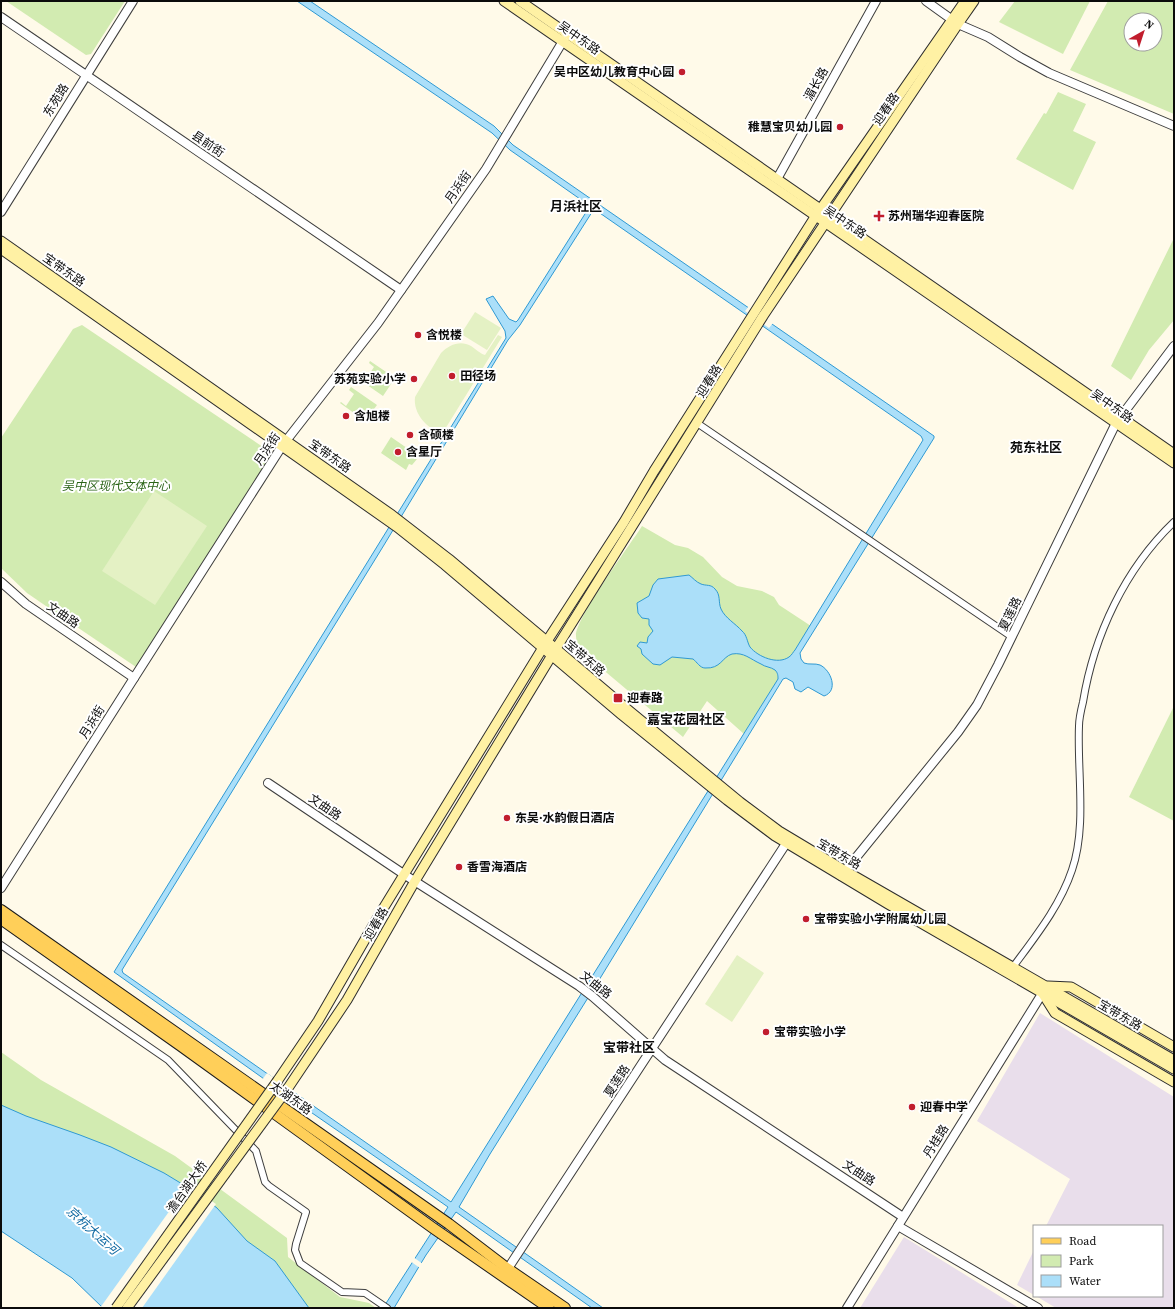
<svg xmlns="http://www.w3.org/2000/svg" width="1175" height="1309" font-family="'Source Serif 4','Noto Sans SC',serif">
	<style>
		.industrial { fill: #e9deeb }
		.green { fill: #d2ebb1; fill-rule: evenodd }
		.pitch { fill: #e4f1c4 }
		.water { fill: #abdff9; stroke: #2f99d3; fill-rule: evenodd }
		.pier { fill: #fffae9 }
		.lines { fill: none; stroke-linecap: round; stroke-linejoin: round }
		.minor-casing { stroke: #3e3e3e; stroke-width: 8 }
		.tertiary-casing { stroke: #3e3e3e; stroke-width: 10 }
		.secondary-casing { stroke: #2d2d2d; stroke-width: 11 }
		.primary-casing { stroke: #1c1c1c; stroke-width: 12 }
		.minor { stroke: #fff; stroke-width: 6 }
		.tertiary { stroke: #fff; stroke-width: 8 }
		.secondary { stroke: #fff1a4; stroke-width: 9 }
		.primary { stroke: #ffcf59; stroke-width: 10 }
		.secondary-bridge-casing { stroke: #2d2d2d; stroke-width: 11; stroke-linecap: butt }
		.secondary-bridge { stroke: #fff1a4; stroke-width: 9 }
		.poi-dot { fill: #c11d2d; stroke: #fff; stroke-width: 1.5 }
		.labels { text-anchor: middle; stroke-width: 4; stroke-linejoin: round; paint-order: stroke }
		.street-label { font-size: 12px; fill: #0b0b0b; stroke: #fff }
		.poi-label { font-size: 12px; font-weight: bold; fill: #0b0b0b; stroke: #fff; text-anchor: start }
		.park-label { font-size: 12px; font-style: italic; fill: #2c6519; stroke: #fff }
		.neighbourhood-label { font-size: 13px; font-weight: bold; fill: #0b0b0b; stroke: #fff }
		.water-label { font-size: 13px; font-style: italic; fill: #0f69a2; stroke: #fff }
	</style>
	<rect width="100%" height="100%" fill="#fffae9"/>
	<g class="industrial">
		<polygon points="1040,1013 1174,1097 1174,1308 1056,1308 1036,1296 1162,1296 1162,1226 1046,1226 1070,1179 977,1121"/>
		<polygon points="904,1237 1019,1308 860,1308"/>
		<polygon points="1034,1250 1034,1295 1017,1285"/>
	</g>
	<g class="green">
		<polygon points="6,1 125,1 91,54 86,55"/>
		<polygon points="1015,1 1090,1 1063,54 999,22"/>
		<path d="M1108 1H1174V114L1070 70ZM1131 20H1155V44H1131Z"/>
		<polygon points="1058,92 1086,104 1073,131 1096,142 1073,190 1016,159 1044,113 1046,114"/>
		<polygon points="1174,238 1174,320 1149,350 1131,380 1111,366"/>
		<polygon points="82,325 269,451 272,454 271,458 136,667 43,604 27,593 1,568 1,438 73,329"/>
		<polygon points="370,361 395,378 383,396 357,378 359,375 366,379 374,367 369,363"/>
		<polygon points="351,387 377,405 365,421 340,403 341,402 346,406 354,394 349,390"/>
		<polygon points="391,437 417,455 415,458 417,459 412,465 409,464 406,470 381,453"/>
		<path d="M642 526 675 545 688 548 703 557 722 577 737 586 762 591 774 597 779 605 811 626 744 734 707 701 683 737 588 657C583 651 576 645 576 636 575 619 630 545 642 526Z"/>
		<polygon points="1174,706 1174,821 1129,797"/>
		<polygon points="1,1052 41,1080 175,1156 287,1238 288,1257 340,1297 369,1303 376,1308 234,1308 1,1133"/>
	</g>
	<g class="pitch">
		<polygon points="475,312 501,328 487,350 461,334"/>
		<path d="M498 335 502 337 442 434C427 428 413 414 415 397L441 353C449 345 460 340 471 346 476 349 479 353 485 355Z"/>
		<polygon points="154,491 207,526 155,605 102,571"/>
		<polygon points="737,955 764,973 732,1022 705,1004"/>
	</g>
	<g class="water">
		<path d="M297 1H310L494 126 513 145 934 436V438L800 653 801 659 804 663C809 665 815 663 820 665 831 670 839 691 824 696L808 687 801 692 795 689 793 682 786 678 783 679 596 985 490 1154 459 1207 603 1308H592L456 1212 426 1255 394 1308H383L448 1207 302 1106 114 972 506 338 505 331 486 299 493 296 509 319 516 322 518 320 590 206 510 150 492 133ZM594 209 921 436 923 440 795 650C793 652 792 655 789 657 778 665 758 657 750 647 747 642 747 635 742 631 736 624 725 618 721 609 718 602 721 595 715 589 711 584 706 586 701 584 696 582 693 578 689 575L658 579 653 585 649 596 637 603 638 613 642 618 649 619V625L653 631 648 637 647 643 640 642 637 646 641 649 642 654 653 664 660 665 672 657 693 659C697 662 700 668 705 668 721 669 722 657 732 654 744 652 750 659 761 664 765 667 771 667 775 670 778 673 778 676 778 679L451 1202 126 975 123 973 122 970 384 545 508 340 520 325Z"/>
		<polygon points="1,1105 26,1116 80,1135 111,1147 164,1173 197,1193 217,1208 247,1241 275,1261 309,1308 103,1308 72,1278 1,1231"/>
	</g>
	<g class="pier">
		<polygon points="749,306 773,323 769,328 745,311"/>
		<polygon points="267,1073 295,1092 289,1100 262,1080"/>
		<polygon points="188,1185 216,1204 142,1308 100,1308"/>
		<polygon points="413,1257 423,1264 420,1268 410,1261"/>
	</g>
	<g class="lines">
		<g class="minor-casing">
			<g id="minor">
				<polyline points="697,423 1012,637"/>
				<polyline points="1,945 168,1060 256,1151 265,1182 269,1186 306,1212 296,1244 295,1250 300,1263 342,1292 365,1293 387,1308"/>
				<path d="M1013 967C1035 937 1060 906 1072 870 1087 827 1077 771 1079 726 1079 718 1081 710 1083 702 1094 635 1125 569 1174 522"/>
			</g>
		</g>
		<g class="tertiary-casing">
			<g id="tertiary">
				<polyline points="926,1 958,24 988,37 1020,57 1049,73 1174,126"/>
				<polyline points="1,17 401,290"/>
				<polyline points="777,179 876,1"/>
				<polyline points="1,212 133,1"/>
				<polyline points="1,582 26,604 134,678"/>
				<polyline points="268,783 405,875 579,986 592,996 665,1060 903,1217"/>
				<polyline points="841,876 958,732 977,705 998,665 1116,423 1174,346"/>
				<polyline points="1,888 134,678 282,446 378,323 486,169 566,36"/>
				<polyline points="898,1226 1038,1308"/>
				<polyline points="505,1273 789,839"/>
				<polyline points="847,1308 1045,989"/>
			</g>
		</g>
		<g class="secondary-casing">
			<g id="secondary">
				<polyline points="504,1 1174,463"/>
				<polyline points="520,1 1174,454"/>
				<polyline points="1,241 392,515 449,559 556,649 627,709 740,802 779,831 844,870 1174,1060"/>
				<polyline points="1,249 397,527 445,565 622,715 727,800 775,836 888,904 1174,1069"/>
				<polyline points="1048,986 1071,987 1174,1047"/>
				<polyline points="1043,994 1055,1013 1174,1082"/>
				<polyline points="278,1080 318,1021 378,917 547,641 624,522 654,471 815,217 965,1"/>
				<polyline points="288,1088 347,1000 415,881 552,655 763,316 958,24 974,1"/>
			</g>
		</g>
		<g class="primary-casing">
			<g id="primary">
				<polyline points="1,910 449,1224 508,1269 565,1308"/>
				<polyline points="1,919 181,1046 433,1228 549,1308"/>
			</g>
		</g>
		<use href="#minor" class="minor"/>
		<use href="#tertiary" class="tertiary"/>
		<use href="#secondary" class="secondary"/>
		<use href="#primary" class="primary"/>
		<g class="secondary-bridge-casing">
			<g id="secondary-bridge">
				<polyline points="116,1308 278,1080"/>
				<polyline points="127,1308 288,1088"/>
			</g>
		</g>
		<use href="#secondary-bridge" class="secondary-bridge"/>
	</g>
	<g class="poi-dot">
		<circle cx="682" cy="72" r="4"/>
		<circle cx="840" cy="127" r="4"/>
		<path d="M877 210h4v4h4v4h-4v4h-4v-4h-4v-4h4z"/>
		<circle cx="418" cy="335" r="4"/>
		<circle cx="452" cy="376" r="4"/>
		<circle cx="414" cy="379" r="4"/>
		<circle cx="346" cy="416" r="4"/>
		<circle cx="410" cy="435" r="4"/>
		<circle cx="398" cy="452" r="4"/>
		<rect x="613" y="693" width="10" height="10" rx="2"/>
		<circle cx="507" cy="818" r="4"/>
		<circle cx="459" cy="867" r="4"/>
		<circle cx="806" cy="919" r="4"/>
		<circle cx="766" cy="1032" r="4"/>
		<circle cx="912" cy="1107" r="4"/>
	</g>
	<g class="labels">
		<g class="street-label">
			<text transform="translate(579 38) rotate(35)" y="4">吴中东路</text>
			<text transform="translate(816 84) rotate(-61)" y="4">湄长路</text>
			<text transform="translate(56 100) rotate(-58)" y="4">东苑路</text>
			<text transform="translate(886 109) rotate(-56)" y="4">迎春路</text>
			<text transform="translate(208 144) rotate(34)" y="4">县前街</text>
			<text transform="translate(458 187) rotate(-55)" y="4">月浜街</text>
			<text transform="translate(845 222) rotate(34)" y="4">吴中东路</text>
			<text transform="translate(64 270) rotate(35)" y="4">宝带东路</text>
			<text transform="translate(709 381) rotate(-58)" y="4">迎春路</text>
			<text transform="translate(1112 406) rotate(35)" y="4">吴中东路</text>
			<text transform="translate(267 449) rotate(-56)" y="4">月浜街</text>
			<text transform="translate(330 456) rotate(35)" y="4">宝带东路</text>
			<text transform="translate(1010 614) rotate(-64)" y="4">夏莲路</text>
			<text transform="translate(63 615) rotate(34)" y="4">文曲路</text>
			<text transform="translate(585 658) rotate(41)" y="4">宝带东路</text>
			<text transform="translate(92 722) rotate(-58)" y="4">月浜街</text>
			<text transform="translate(325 807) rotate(34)" y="4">文曲路</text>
			<text transform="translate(839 854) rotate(30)" y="4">宝带东路</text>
			<text transform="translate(376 924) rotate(-61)" y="4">迎春路</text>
			<text transform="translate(596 985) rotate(38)" y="4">文曲路</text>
			<text transform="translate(1120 1015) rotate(30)" y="4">宝带东路</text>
			<text transform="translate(617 1081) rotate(-57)" y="4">夏莲路</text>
			<text transform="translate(291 1098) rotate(35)" y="4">太湖东路</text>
			<text transform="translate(936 1141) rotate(-58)" y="4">丹桂路</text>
			<text transform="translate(859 1173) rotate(33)" y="4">文曲路</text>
			<text transform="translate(187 1187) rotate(-55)" y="4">澹台湖大桥</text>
		</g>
		<g class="poi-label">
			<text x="674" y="76" text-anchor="end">吴中区幼儿教育中心园</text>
			<text x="832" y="131" text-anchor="end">稚慧宝贝幼儿园</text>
			<text x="888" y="220">苏州瑞华迎春医院</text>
			<text x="426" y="339">含悦楼</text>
			<text x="460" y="380">田径场</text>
			<text x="406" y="383" text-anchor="end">苏苑实验小学</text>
			<text x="354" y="420">含旭楼</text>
			<text x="418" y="439">含硕楼</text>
			<text x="406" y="456">含星厅</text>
			<text x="627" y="702">迎春路</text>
			<text x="515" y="822">东吴·水韵假日酒店</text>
			<text x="467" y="871">香雪海酒店</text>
			<text x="814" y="923">宝带实验小学附属幼儿园</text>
			<text x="774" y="1036">宝带实验小学</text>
			<text x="920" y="1111">迎春中学</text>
		</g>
		<g class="park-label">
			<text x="116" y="490">吴中区现代文体中心</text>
		</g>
		<g class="neighbourhood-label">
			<text x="576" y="211">月浜社区</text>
			<text x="1036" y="452">苑东社区</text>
			<text x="686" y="724">嘉宝花园社区</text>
			<text x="629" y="1052">宝带社区</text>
		</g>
		<g class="water-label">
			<text transform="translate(93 1230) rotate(42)" y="5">京杭大运河</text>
		</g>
	</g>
	<rect width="1175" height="1309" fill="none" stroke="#0b0b0b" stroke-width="4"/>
	<rect x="1033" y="1225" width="130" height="72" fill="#ffffff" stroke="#9d9d9d"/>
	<rect x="1041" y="1238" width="20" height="6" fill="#ffcf59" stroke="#9d9d9d"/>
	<text x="1069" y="1245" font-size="12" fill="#0b0b0b">Road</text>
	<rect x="1041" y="1255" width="20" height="12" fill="#d2ebb1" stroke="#9d9d9d"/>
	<text x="1069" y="1265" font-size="12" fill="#0b0b0b">Park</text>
	<rect x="1041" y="1275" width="20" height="12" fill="#abdff9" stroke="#9d9d9d"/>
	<text x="1069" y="1285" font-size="12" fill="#0b0b0b">Water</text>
	<g transform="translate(1143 32) rotate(39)"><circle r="19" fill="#ffffff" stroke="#9d9d9d"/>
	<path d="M0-3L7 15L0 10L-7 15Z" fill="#c11d2d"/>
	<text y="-6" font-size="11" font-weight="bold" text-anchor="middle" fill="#0b0b0b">N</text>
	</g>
</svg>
